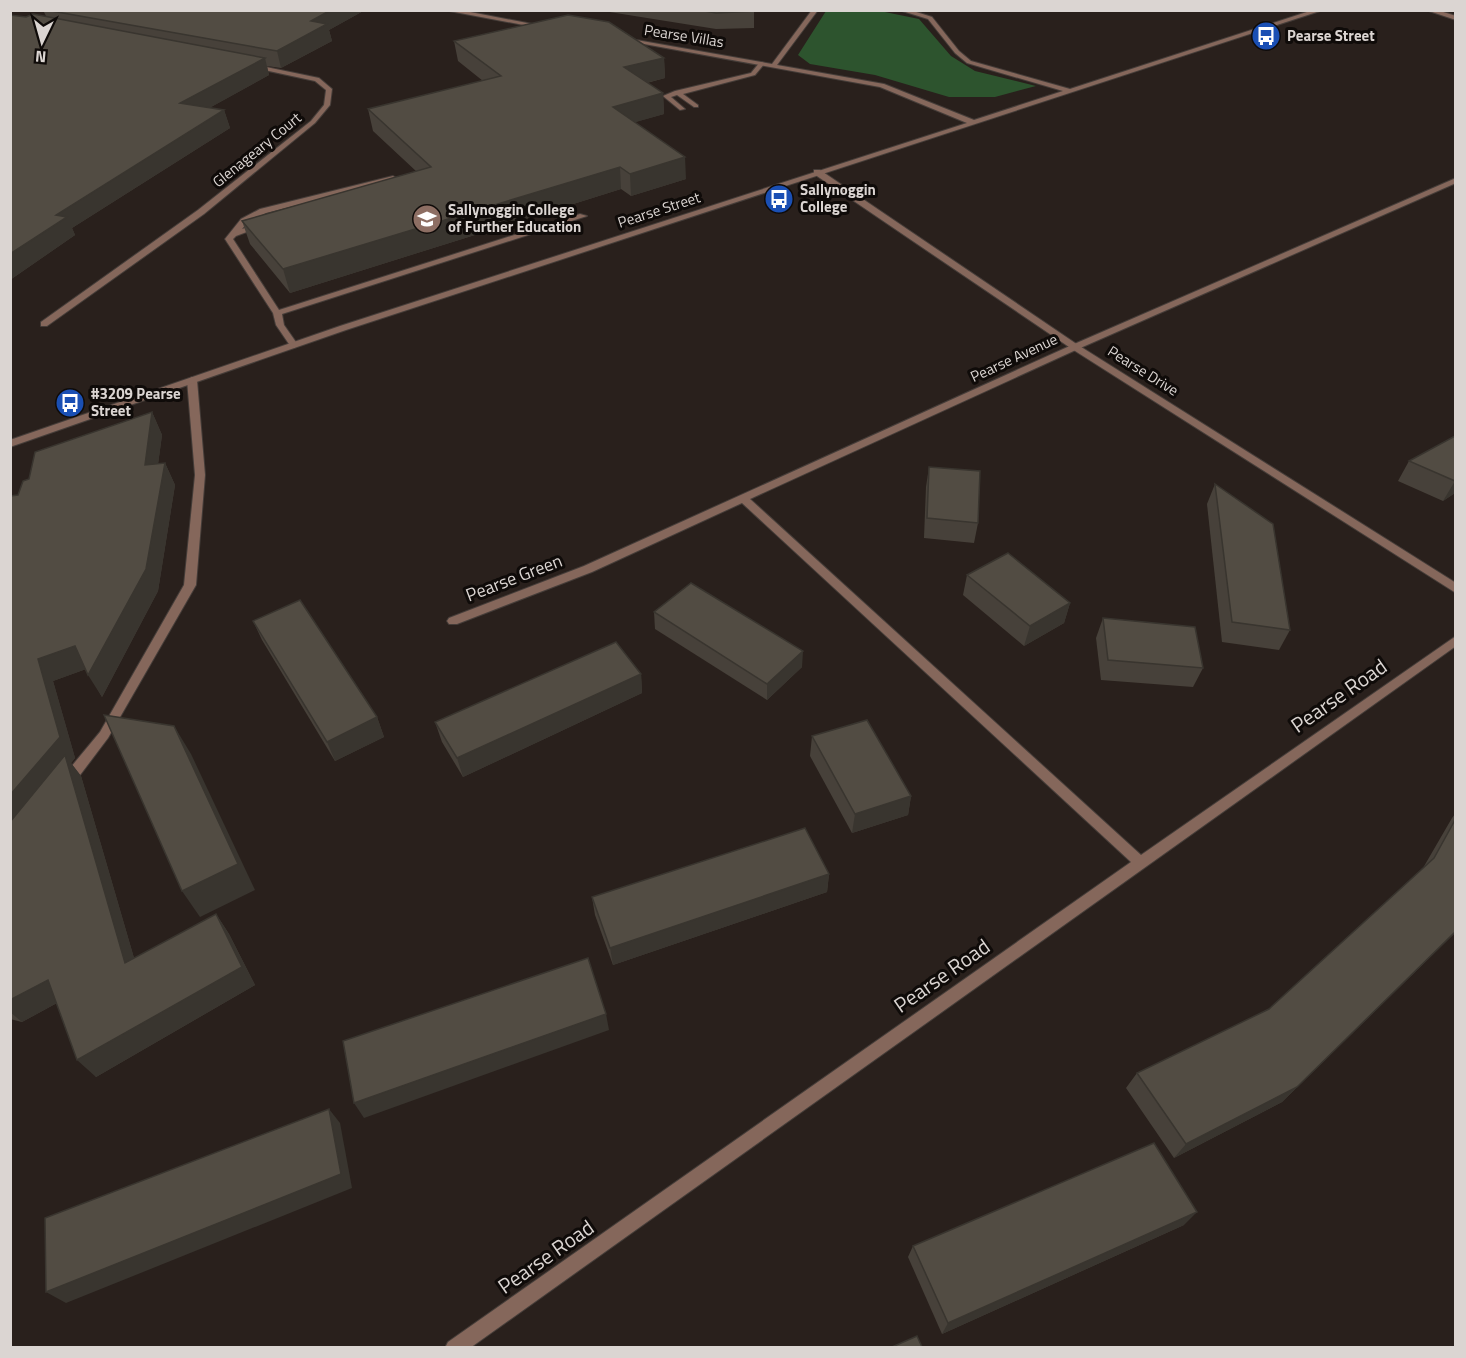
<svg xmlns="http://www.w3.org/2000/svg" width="1466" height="1358" font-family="'Titillium Web',sans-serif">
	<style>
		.green { fill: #2d542e }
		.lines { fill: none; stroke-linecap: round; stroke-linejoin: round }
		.lane-casing { stroke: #453d39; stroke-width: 2 }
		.street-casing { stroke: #453d39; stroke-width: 2 }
		.lane { fill: #85675b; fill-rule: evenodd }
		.street { fill: #85675b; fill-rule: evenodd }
		.wall { fill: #47413a }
		.shaded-wall { fill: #39352f }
		.building { fill: #524c43; stroke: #39352f; stroke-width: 1.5 }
		.labels { text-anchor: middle; stroke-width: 6; stroke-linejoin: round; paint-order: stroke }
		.far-street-label { font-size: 15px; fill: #dbd5d2; stroke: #0f0b09 }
		.far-poi-label { font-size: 15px; font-weight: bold; fill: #dbd5d2; stroke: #0f0b09; text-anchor: start }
		.street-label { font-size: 18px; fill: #dbd5d2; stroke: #0f0b09 }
		.near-street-label { font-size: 21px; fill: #dbd5d2; stroke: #0f0b09 }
	</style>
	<rect width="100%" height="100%" fill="#29201c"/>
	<polygon class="green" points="880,11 919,19 951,56 975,71 1036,86 995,97 949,97 875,75 810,64 798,55 826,11"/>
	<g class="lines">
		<g class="lane-casing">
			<g id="lane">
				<polygon points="760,62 765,63 755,75 683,94 698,105 698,107 694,107 677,95 671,97 685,109 680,110 663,96 675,91 751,73"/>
				<polygon points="814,170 820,170 1078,345 1456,583 1456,593 1072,349 814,174"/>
				<polygon points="393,176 404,183 404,187 393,188 392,186 395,184 392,181 266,213 247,223 242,229 261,223 265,225 236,236 233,239 279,310 580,214 587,216 282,314 284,325 298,345 294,348 291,347 276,325 273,313 225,239 241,219 260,209"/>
				<polygon points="192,377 197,380 205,475 196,585 108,738 71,787 66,788 61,787 60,783 61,779 100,732 184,585 195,475 187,380"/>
			</g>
		</g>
		<g class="street-casing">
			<g id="street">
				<polygon points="444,10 460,10 548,27 545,29"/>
				<polygon points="812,10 818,10 777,65 884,84 974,120 1063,91 967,63 955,53 928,19 899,10 910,10 932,17 959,51 971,61 1070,89 1313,10 1323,10 346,330 10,447 10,440 340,326 967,123 880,87 622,40 625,38 772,64"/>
				<polygon points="1426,10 1437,10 1456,16 1456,20"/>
				<polygon points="252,64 319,78 332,89 330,105 315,123 204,214 47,326 41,326 41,322 198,210 311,121 324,105 326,90 315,81 250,67 249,66"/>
				<polygon points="1456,178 1456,183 1078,349 750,499 1141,855 1456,636 1456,646 470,1348 445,1348 448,1342 1131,862 742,503 592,572 457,624 449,624 447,621 449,618 584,566 1072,345"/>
			</g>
		</g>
		<use href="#lane" class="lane"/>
		<use href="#street" class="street"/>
	</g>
	<g class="wall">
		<polygon points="43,10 365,10 329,30 332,41 281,68 267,66 269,75 209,108 224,110 230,128 72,228 75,235 10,280 26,17 46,16"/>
		<polygon points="597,10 754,10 754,28 716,29"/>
		<polygon points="454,41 664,58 665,78 647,83 663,93 664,114 635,122 686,179 631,196 621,189 290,293 250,244 242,221 417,172 373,131 368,109 483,81 458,61"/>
		<polygon points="152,412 162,435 158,464 165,463 175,485 158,591 102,697 86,669 53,681 75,758 71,763 81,776 134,958 216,914 229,934 255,985 96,1077 57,1003 22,1022 10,1019 10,496 18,495 29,479"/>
		<polygon points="1455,436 1455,493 1443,501 1398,481 1409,461"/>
		<polygon points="929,467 978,523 974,543 924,538 926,487"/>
		<polygon points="1215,484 1290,630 1279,650 1222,642 1207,504"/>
		<polygon points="967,575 1070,603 1064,623 1024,646 963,595"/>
		<polygon points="654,612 802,667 767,700 655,629"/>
		<polygon points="1103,618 1203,668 1193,687 1101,680 1096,638"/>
		<polygon points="253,621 377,717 384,737 335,761 262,640"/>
		<polygon points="641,674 642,693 463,777 442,742 435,722"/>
		<polygon points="812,736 911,796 908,815 852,833 810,756"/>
		<polygon points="1455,814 1455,933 1282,1102 1174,1158 1126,1088 1137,1073 1269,1009 1423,868 1452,818"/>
		<polygon points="829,874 827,892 613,965 595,915 592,897"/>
		<polygon points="1184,1225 942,1334 908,1257 913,1246"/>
	</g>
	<g class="shaded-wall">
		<polygon points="331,10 365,10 329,30 332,41 281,68 277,51 311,21"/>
		<polygon points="265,58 269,75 186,121 180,103"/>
		<polygon points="664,58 665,78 626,88 624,67"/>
		<polygon points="663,93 664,114 615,128 613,107"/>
		<polygon points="224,110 230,128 72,228 75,235 10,280 10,254 56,215"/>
		<polygon points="685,157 686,179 631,196 630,174"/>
		<polygon points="620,167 621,189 290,293 283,269"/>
		<polygon points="152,412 162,435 155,487 145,465"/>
		<polygon points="165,463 175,485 158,591 102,697 88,675"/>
		<polygon points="1455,480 1455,493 1443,501 1455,481"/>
		<polygon points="1070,603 1064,623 1024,646 1030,626"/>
		<polygon points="75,646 89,668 53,681 75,758 71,763 81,776 141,982 10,837 10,795 38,659"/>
		<polygon points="803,651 802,667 767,700 767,684"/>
		<polygon points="641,674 642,693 463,777 457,758"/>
		<polygon points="377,717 384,737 335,761 327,742"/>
		<polygon points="174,726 191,754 255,890 200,917 182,891"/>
		<polygon points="911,796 908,815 852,833 855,814"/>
		<polygon points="829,874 827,892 613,965 610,948"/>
		<polygon points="216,914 229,934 255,985 96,1077 77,1060"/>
		<polygon points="1455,932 1282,1102 1174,1158 1186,1144"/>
		<polygon points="48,980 66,998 22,1022 10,1012 10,1000"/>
		<polygon points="606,1014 609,1030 364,1118 354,1103"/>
		<polygon points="329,1109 340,1123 352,1188 66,1303 46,1292"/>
		<polygon points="1197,1212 1184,1225 942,1334 948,1323"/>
	</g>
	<g class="building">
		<polygon points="46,10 331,10 311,21 327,24 277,51"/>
		<polygon points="699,10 754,10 755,11 716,13"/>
		<polygon points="33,14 265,58 180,103 224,110 56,215 67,217 10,254 10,15 26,17"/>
		<polygon points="568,15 609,22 664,58 624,67 663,93 613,107 685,157 630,174 620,167 283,269 242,221 431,167 368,109 501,76 454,41"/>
		<polygon points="152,412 145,465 165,463 146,569 88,675 75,646 38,659 60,737 10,795 10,496 18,495 23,481 29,479 35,452"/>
		<polygon points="1455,436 1455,481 1409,461"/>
		<polygon points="929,467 980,471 978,523 927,518"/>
		<polygon points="1215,484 1273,524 1290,630 1232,622"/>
		<polygon points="1008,553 1070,603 1030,626 967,575"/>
		<polygon points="691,583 803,651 767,684 654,612"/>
		<polygon points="300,600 377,717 327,742 253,621"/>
		<polygon points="1103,618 1195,627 1203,668 1108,660"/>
		<polygon points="616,642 641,674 457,758 435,722"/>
		<polygon points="104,715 174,726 238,864 182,891"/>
		<polygon points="867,720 911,796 855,814 812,736"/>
		<polygon points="65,755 125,963 216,914 242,967 77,1060 48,980 10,1000 10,822"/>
		<polygon points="1455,820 1455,932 1297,1087 1186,1144 1137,1073 1269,1009 1434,858"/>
		<polygon points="805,828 829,874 610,948 592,897"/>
		<polygon points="588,958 606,1014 354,1103 343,1041"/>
		<polygon points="329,1109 341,1174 46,1292 45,1218"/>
		<polygon points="1154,1143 1197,1212 948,1323 913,1246"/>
		<polygon points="917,1336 922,1347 892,1347"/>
	</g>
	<defs>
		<g id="bus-disc" transform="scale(1.5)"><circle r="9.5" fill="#1a4fb4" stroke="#0f0b09"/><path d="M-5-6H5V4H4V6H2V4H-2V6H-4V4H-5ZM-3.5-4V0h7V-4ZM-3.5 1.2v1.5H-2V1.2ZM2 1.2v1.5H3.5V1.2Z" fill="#fff"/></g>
		<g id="university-disc" transform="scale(1.5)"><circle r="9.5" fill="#8d6e63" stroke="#0f0b09"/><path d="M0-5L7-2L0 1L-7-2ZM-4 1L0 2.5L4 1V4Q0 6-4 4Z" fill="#fff"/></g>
	</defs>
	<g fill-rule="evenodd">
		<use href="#bus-disc" x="1266" y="36"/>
		<use href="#bus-disc" x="779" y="199"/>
		<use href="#university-disc" x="427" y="219"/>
		<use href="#bus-disc" x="70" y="403"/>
	</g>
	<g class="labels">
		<g class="far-street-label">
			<text transform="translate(684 36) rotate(9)" y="5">Pearse Villas</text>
			<text transform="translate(257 150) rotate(-39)" y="5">Glenageary Court</text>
			<text transform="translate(659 210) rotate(-18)" y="5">Pearse Street</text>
			<text transform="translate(1014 358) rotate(-25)" y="5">Pearse Avenue</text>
			<text transform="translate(1143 371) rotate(32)" y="5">Pearse Drive</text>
		</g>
		<g class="far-poi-label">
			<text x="1287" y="41">Pearse Street</text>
			<text x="800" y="195">Sallynoggin<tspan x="800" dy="17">College</tspan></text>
			<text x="448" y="215">Sallynoggin College<tspan x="448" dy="17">of Further Education</tspan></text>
			<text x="91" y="399">#3209 Pearse<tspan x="91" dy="17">Street</tspan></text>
		</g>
		<g class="street-label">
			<text transform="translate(514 578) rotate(-21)" y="6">Pearse Green</text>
		</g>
		<g class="near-street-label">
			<text transform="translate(1339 696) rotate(-35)" y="7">Pearse Road</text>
			<text transform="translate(942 976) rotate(-35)" y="7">Pearse Road</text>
			<text transform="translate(546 1257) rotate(-35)" y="7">Pearse Road</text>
		</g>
	</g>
	<rect width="1466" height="1358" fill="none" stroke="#dbd5d2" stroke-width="24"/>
	<g transform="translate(42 42) rotate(185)" stroke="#0f0b09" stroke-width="4.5" paint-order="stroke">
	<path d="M0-4.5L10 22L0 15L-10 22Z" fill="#dbd5d2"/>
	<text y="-9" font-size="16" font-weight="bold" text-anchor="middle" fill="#dbd5d2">N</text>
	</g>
</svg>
